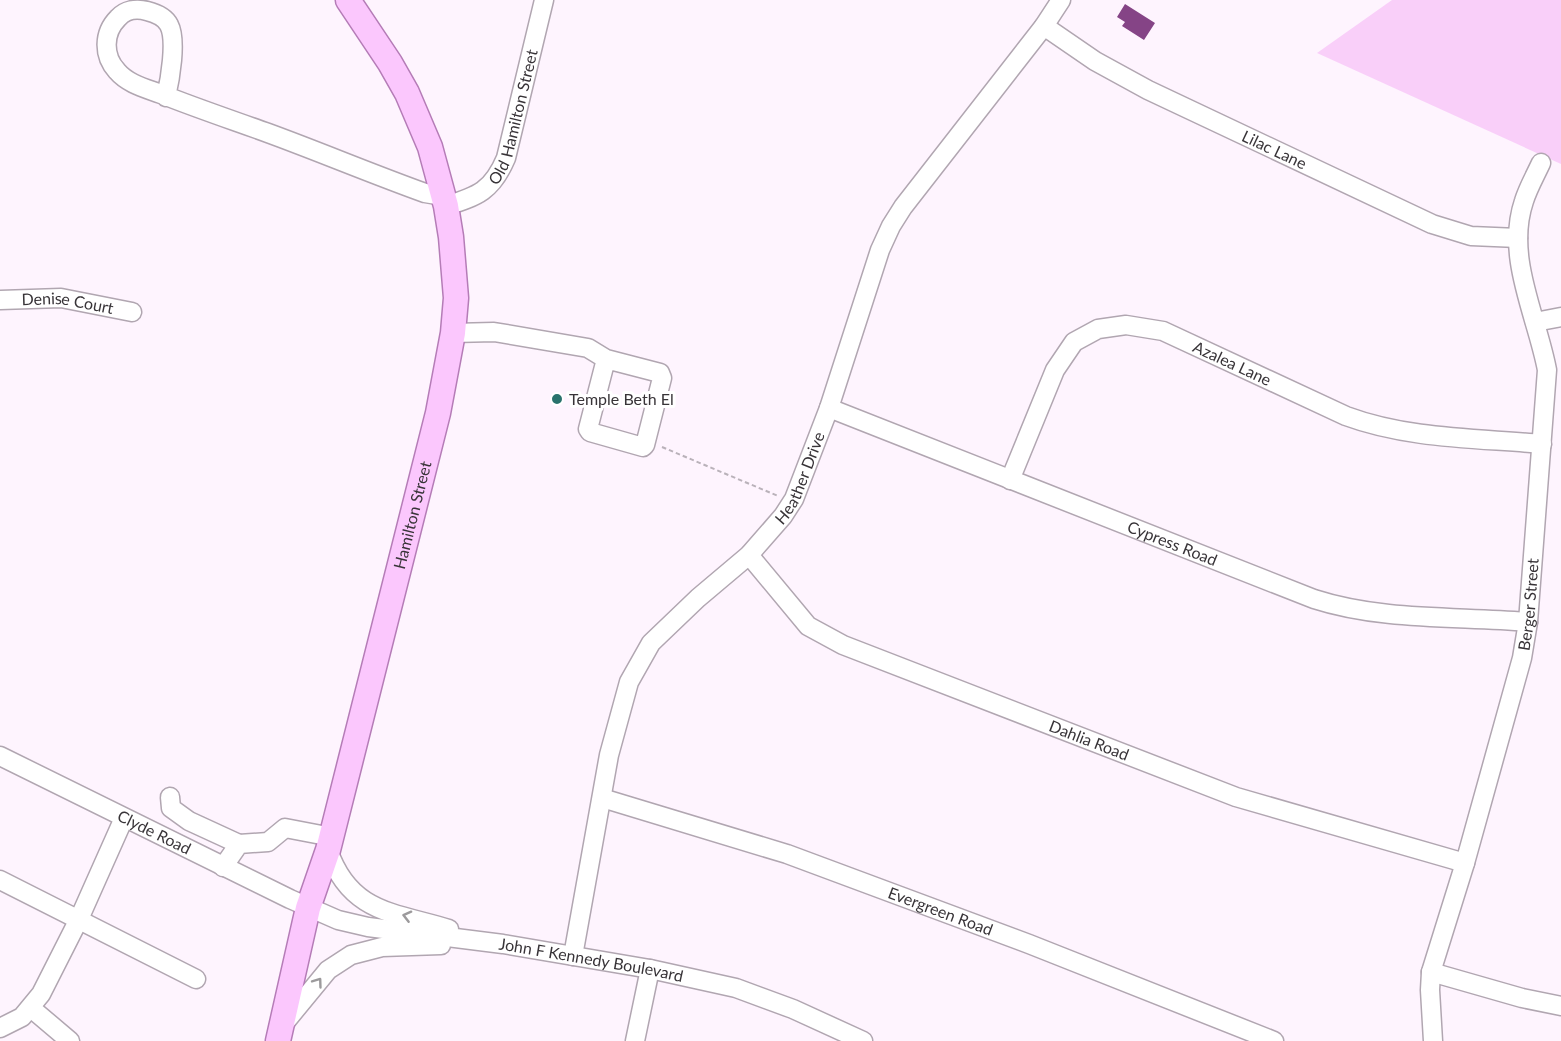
<svg xmlns="http://www.w3.org/2000/svg" width="1561" height="1041" font-family="Lato,sans-serif">
	<style>
		.green { fill: #f9cff9 }
		.building { fill: #854486 }
		.lines { fill: none; stroke-linecap: round; stroke-linejoin: round }
		.minor-casing { stroke: #b1a6b1; stroke-width: 21 }
		.major-casing { stroke: #b57cb7; stroke-width: 27 }
		.path { stroke: #bab2ba; stroke-width: 2; stroke-dasharray: 4.5 3; stroke-linecap: butt }
		.minor { stroke: #fff; stroke-width: 18 }
		.major { stroke: #fbc7fd; stroke-width: 24 }
		.oneway { stroke: #9c9a9c }
		.poi-dot { fill: #29726d; stroke: #fff; stroke-width: 2 }
		.labels { text-anchor: middle; stroke-width: 6; stroke-linejoin: round; paint-order: stroke }
		.street-label { font-size: 16px; fill: #383438; stroke: #fff }
		.poi-label { font-size: 16px; fill: #383438; stroke: #fff; text-anchor: start }
	</style>
	<rect width="100%" height="100%" fill="#fef4fe"/>
	<polygon class="green" points="1392,0 1561,0 1561,164 1317,53"/>
	<polygon class="building" points="1125,4 1155,23 1144,40 1122,26 1125,22 1117,17"/>
	<g class="lines">
		<g class="minor-casing">
			<g id="minor">
				<path id="s1" d="M1044 26 1095 61 1148 90 1432 224 1471 236 1518 238"/>
				<path d="M166 97C170 80 177 40 169 25 165 17 155 13 147 11 136 8 125 10 118 18 103 33 103 56 117 71 128 84 145 88 161 94 196 108 232 120 268 133 320 152 372 174 425 193L443 196"/>
				<path id="s2" d="M446 206C478 196 492 191 506 158L544 0"/>
				<path id="s3" d="M0 300 61 298 132 312"/>
				<polyline points="1535,322 1561,317"/>
				<polyline points="453,333 494,332 588,348 606,359 660,373 662,378 645,445 643,447 590,432 588,429 606,359"/>
				<path id="s4" d="M829 408 1314 599C1382 621 1457 616 1528 622"/>
				<path id="s5" d="M1010 480 1055 370 1074 342 1098 329 1126 325 1163 331 1346 416C1408 439 1476 438 1542 444"/>
				<path id="s6" d="M749 555 808 626 843 645 1236 797 1465 863"/>
				<path id="s7" d="M0 756 290 899 338 920 368 927 503 944 650 969 736 988 793 1009 863 1041"/>
				<polyline points="170,797 171,808 189,821 239,844"/>
				<path id="s8" d="M602 798 787 854 1029 944 1274 1041"/>
				<path d="M328 850C350 913 393 912 449 929"/>
				<polyline points="223,867 239,844 268,842 285,828 332,837"/>
				<polyline points="0,880 196,979"/>
				<path id="s9" d="M573 956 609 755 629 682 651 643 698 598 749 555 783 516 794 499 829 408 880 250 891 226 903 207 1044 26 1061 0"/>
				<polyline points="1431,972 1522,998 1561,1006"/>
				<polyline points="31,1008 70,1041"/>
				<polyline points="282,1026 328,970 351,955 382,947 441,945"/>
				<polyline points="0,1028 22,1017 41,994 79,919 124,818"/>
				<polyline points="635,1041 650,969"/>
				<path id="s10" d="M1433 1041 1430 990 1431 972 1465 863 1522 658 1528 622 1547 370C1537 316 1505 257 1524 201 1528 188 1535 176 1541 163"/>
			</g>
		</g>
		<g class="major-casing">
			<g id="major">
				<path id="s11" d="M278 1041 308 908 328 850 438 413 453 333 456 298 451 237 446 206 430 147 407 93 390 63 348 0"/>
			</g>
		</g>
		<polyline class="path" points="662,447 778,496"/>
		<use href="#minor" class="minor"/>
		<use href="#major" class="major"/>
	</g>
	<defs><path id="oneway-chevron" d="M-2-3.5L2.5 0L-2 3.5" fill="none" stroke-width="1.6" stroke-linecap="round" stroke-linejoin="round" transform="scale(1.5)"/></defs>
	<g class="oneway">
		<use href="#oneway-chevron" transform="translate(407 916) rotate(-166)"/>
		<use href="#oneway-chevron" transform="translate(318 982) rotate(-54)"/>
	</g>
	<circle class="poi-dot" cx="557" cy="399" r="6"/>
	<g class="labels">
		<g class="street-label">
			<text dy="6" stroke="none"><textPath href="#s2" startOffset="122">Old Hamilton Street</textPath></text>
			<text dy="6" stroke="none"><textPath href="#s1" startOffset="262">Lilac Lane</textPath></text>
			<text dy="6" stroke="none"><textPath href="#s3" startOffset="68">Denise Court</textPath></text>
			<text dy="6" stroke="none"><textPath href="#s5" startOffset="322">Azalea Lane</textPath></text>
			<text dy="6" stroke="none"><textPath href="#s9" startOffset="550">Heather Drive</textPath></text>
			<text dy="6" stroke="none"><textPath href="#s11" startOffset="543">Hamilton Street</textPath></text>
			<text dy="6" stroke="none"><textPath href="#s4" startOffset="369">Cypress Road</textPath></text>
			<text dy="6" stroke="none"><textPath href="#s10" startOffset="450">Berger Street</textPath></text>
			<text dy="6" stroke="none"><textPath href="#s6" startOffset="396">Dahlia Road</textPath></text>
			<text dy="6" stroke="none"><textPath href="#s7" startOffset="172">Clyde Road</textPath></text>
			<text dy="6" stroke="none"><textPath href="#s8" startOffset="357">Evergreen Road</textPath></text>
			<text dy="6" stroke="none"><textPath href="#s7" startOffset="632">John F Kennedy Boulevard</textPath></text>
		</g>
		<g class="poi-label">
			<text x="569" y="405">Temple Beth El</text>
		</g>
	</g>
</svg>
